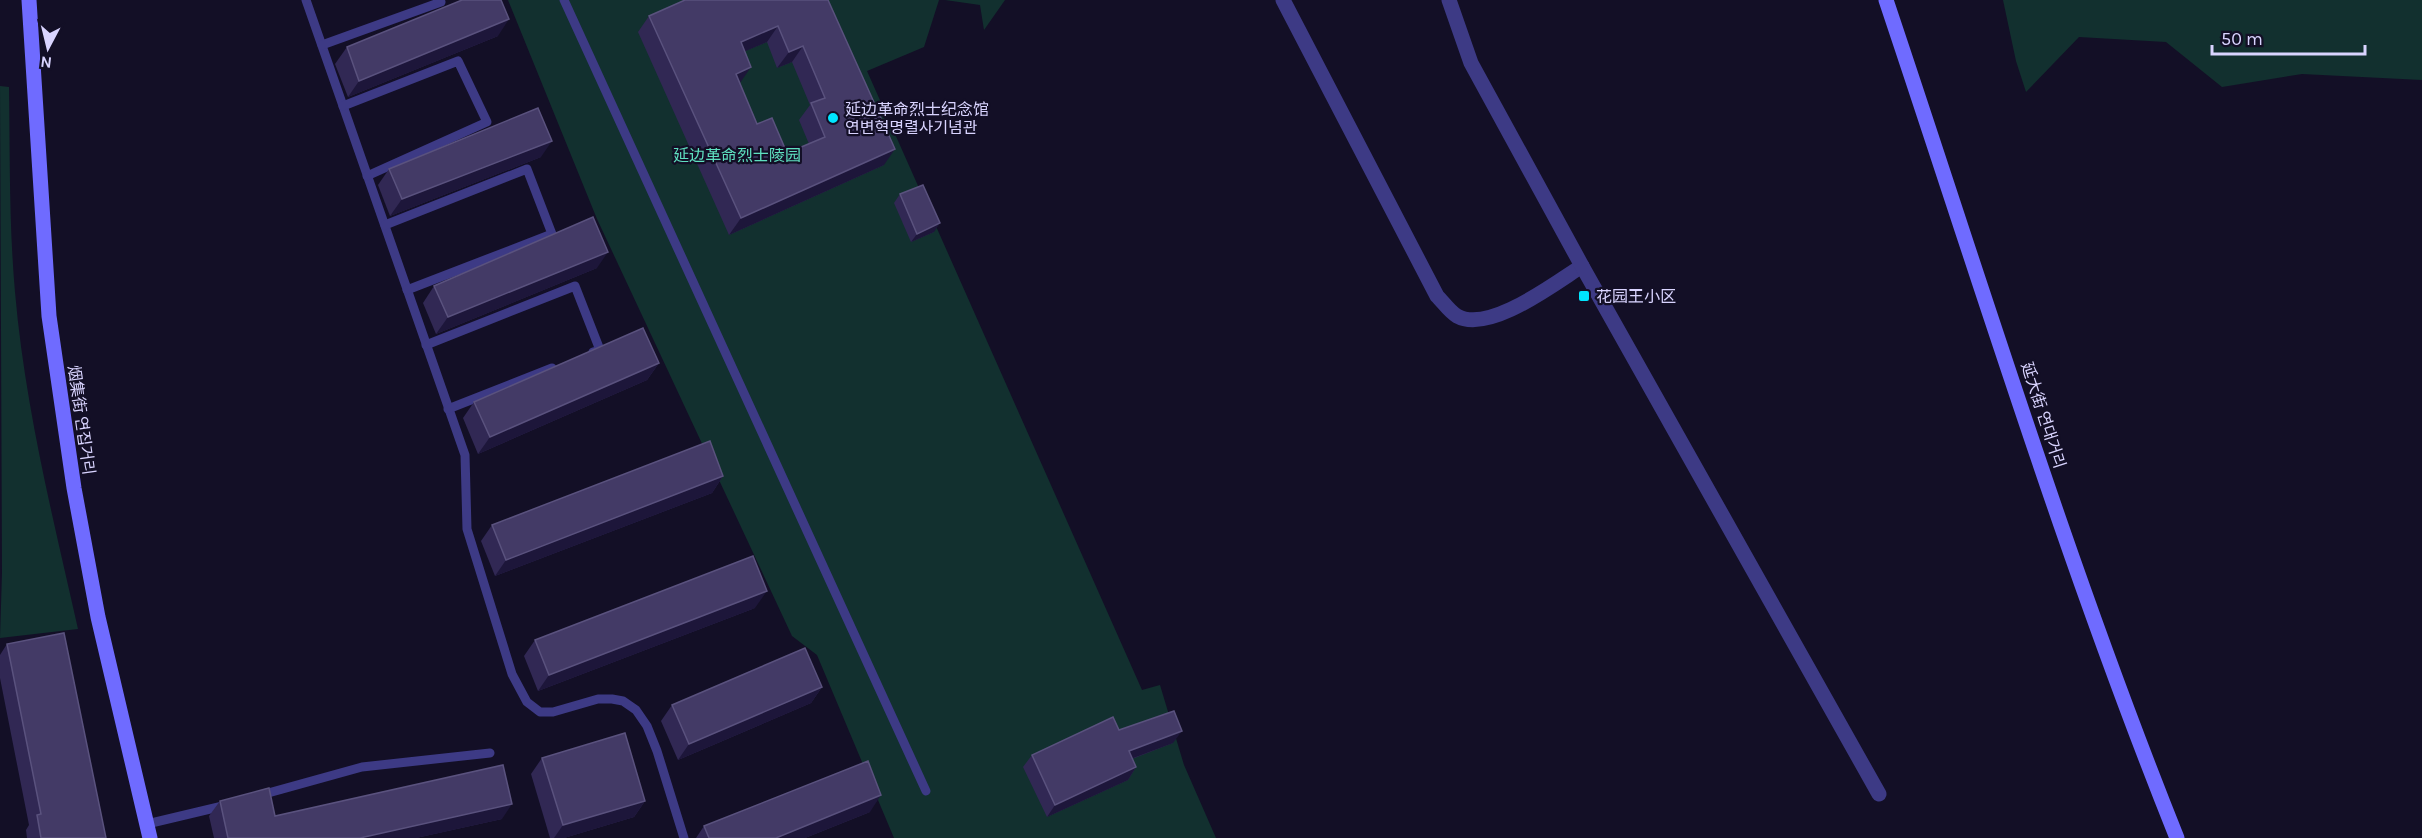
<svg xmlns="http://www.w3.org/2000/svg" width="2422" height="838" font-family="Karla,'Noto Sans SC','Noto Sans KR',sans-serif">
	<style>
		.green { fill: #12302f }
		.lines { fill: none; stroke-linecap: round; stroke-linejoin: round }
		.service { stroke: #3d3a85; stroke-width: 9 }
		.minor { stroke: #3d3a85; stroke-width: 15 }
		.secondary { stroke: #6f6bff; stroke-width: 15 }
		.wall { fill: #312854; fill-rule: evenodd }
		.shaded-wall { fill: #1d163a }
		.building { fill: #433a66; stroke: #5a527e; stroke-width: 1.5; fill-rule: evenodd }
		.poi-dot { fill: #00e5ff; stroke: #130f26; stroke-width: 2 }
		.labels { text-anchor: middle; stroke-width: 4.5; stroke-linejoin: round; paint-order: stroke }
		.poi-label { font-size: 16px; fill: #d9d4ff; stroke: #130f26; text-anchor: start }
		.park-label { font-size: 16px; fill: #5fe0c0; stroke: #130f26 }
		.street-label { font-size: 16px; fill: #d9d4ff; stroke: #130f26 }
	</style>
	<rect width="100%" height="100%" fill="#130f26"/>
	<g class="green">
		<polygon points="508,0 939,0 924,47 867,71 1142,690 1160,685 1184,765 1216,838 894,838 817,655 792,636 597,219"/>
		<polygon points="945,0 1005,0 984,30 980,5"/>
		<polygon points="2003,0 2422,0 2422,80 2302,74 2222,87 2166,42 2079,37 2026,92 2016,61"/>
		<path d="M0 86 9 87C10 155 9 224 15 292 25 407 53 518 78 629L0 638 2 573Z"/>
	</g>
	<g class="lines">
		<g class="service">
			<polyline points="306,0 465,455 467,529 512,674 527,702 540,712 553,712 598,699 612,699 623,701 636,710 647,726 657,751 684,838"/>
			<polyline points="564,0 926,791"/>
			<polyline points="322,45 441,2 440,0"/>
			<polyline points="343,106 458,61 487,122 367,176"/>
			<polyline points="385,225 527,169 552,234 407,290"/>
			<polyline points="426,345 575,286 600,350 593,352"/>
			<polyline points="448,409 552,368"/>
			<polyline points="261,795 362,767 490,753"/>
			<polyline points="147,824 227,805"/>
		</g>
		<g class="minor">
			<path d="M1283 0 1437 296C1443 302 1450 312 1457 316 1489 334 1555 283 1582 266"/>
			<polyline points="1449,0 1471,63 1582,266 1879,794"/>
		</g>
		<g class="secondary">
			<polyline points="29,0 49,316 74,488 98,617 150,838"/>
			<path d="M1886 0C1980 280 2067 564 2177 838"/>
		</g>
	</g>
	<g class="wall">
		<path d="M828 0 884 165 729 235 638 32 649 16ZM767 42 777 68 792 62 810 105 799 120 809 144 787 153 757 124 740 83 745 51Z"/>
		<polygon points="498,36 348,97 335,64 347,47"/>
		<polygon points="541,157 390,216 378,185 389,169"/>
		<polygon points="900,194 934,232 911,242 894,203"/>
		<polygon points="597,268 436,334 423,303 434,286"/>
		<polygon points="659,363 647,380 478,454 463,418 474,402"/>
		<polygon points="723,476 712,493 495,576 481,541 492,525"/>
		<polygon points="755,608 538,691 524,656 535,640"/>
		<polygon points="7,644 106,838 27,838 26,830 29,825 0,678 0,655"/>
		<polygon points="822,687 811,703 678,760 661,721 672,705"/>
		<polygon points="1119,730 1173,743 1132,759 1136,767 1128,780 1047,817 1023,767 1032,755"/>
		<polygon points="542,758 645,801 634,817 564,838 550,838 531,774"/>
		<polygon points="220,801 275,816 502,819 416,838 214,838 209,816"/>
		<polygon points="870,812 805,838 696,838 704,826"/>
	</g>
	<g class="shaded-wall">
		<polygon points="509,19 498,36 348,97 359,81"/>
		<polygon points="778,26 767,42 729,58 741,42"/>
		<polygon points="803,46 792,62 777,68 789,52"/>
		<polygon points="751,67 740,83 736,74"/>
		<polygon points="552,141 541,157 390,216 402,199"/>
		<polygon points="895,149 884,165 729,235 741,218"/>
		<polygon points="940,223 934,232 911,242 917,234"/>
		<polygon points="608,252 597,268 436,334 448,317"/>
		<polygon points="659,363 647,380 478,454 490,437"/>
		<polygon points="723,476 712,493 495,576 506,560"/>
		<polygon points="767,591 755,608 538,691 549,675"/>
		<polygon points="822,687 811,703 678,760 689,744"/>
		<polygon points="1182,731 1173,743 1120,763 1129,751"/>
		<polygon points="1136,767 1128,780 1047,817 1055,805"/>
		<polygon points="881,795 870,812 805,838 776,838"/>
		<polygon points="645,801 634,817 564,838 554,838 563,825"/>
		<polygon points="512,804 502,819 416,838 360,838"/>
	</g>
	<g class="building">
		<polygon points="462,0 501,0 509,19 359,81 347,47"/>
		<path d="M685 0H828L895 149 741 218 649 16ZM778 26 789 52 803 46 825 98 811 103 825 137 787 153 772 118 757 124 736 74 751 67 741 42Z"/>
		<polygon points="538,108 552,141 402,199 389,169"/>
		<polygon points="923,185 940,223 917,234 900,194"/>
		<polygon points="593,217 608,252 448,317 434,286"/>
		<polygon points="643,328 659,363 490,437 474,402"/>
		<polygon points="710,441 723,476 506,560 492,525"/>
		<polygon points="753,556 767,591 549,675 535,640"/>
		<polygon points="64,633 106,838 41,838 37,815 41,814 7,644"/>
		<polygon points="805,648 822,687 689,744 672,705"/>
		<polygon points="1174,711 1182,731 1129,751 1136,767 1055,805 1032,755 1113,717 1119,730"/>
		<polygon points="625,733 645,801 563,825 542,758"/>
		<polygon points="868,761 881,795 776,838 709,838 704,826"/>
		<polygon points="503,765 512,804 360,838 228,838 220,801 269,788 275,816"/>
	</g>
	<g class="poi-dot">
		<circle cx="833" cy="118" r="6"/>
		<rect x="1578" y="290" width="12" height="12" rx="3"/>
	</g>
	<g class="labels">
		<g class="poi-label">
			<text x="845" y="115">延边革命烈士纪念馆<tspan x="845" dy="18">연변혁명렬사기념관</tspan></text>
			<text x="1596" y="302">花园王小区</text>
		</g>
		<g class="park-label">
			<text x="737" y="161">延边革命烈士陵园</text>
		</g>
		<g class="street-label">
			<text transform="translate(2044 415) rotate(72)" y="6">延大街 연대거리</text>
			<text transform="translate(82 420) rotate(82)" y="6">烟集街 연집거리</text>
		</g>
	</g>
	<g transform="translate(48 48) rotate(187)" stroke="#130f26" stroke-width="4.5" paint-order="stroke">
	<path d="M0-4.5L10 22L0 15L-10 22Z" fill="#d9d4ff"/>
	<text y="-9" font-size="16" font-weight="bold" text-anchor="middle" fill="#d9d4ff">N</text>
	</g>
	<path d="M2212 45v9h153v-9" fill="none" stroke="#d9d4ff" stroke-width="3"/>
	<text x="2221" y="45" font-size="18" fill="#d9d4ff" stroke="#130f26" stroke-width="4.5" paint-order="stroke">50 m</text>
</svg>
